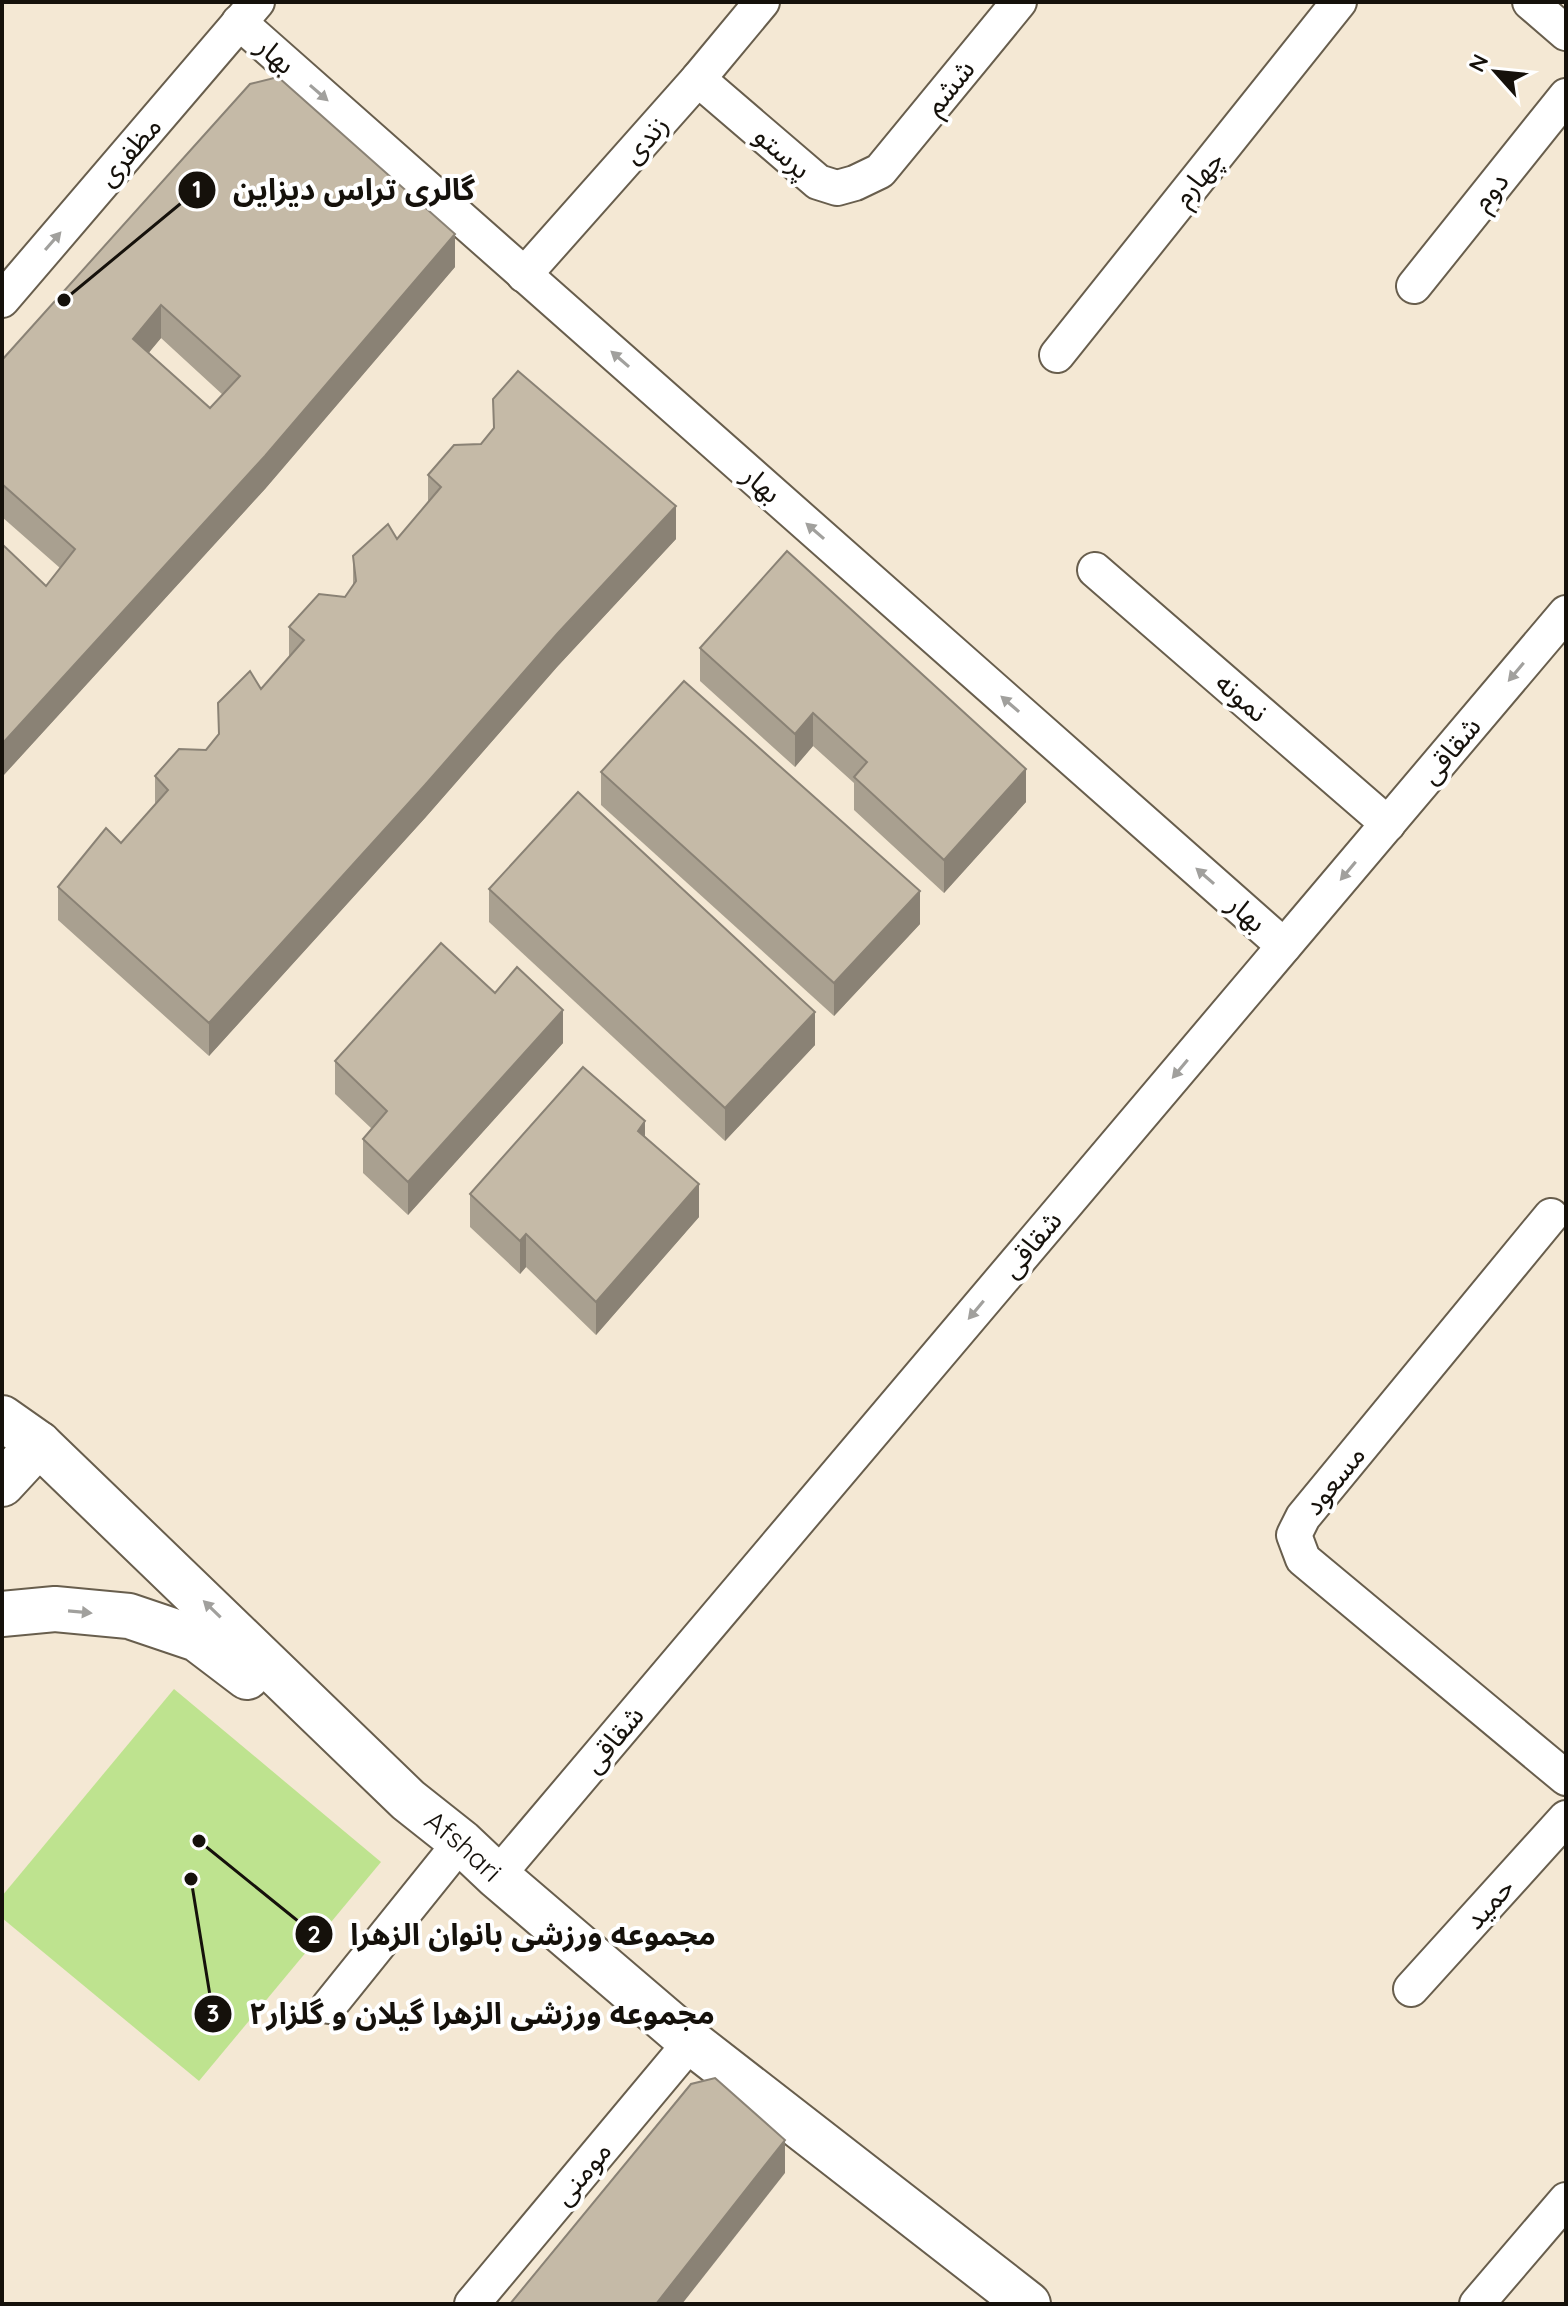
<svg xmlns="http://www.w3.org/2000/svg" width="1568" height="2306" font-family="Quicksand,'Noto Sans Arabic',sans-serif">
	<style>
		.green { fill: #bee38f }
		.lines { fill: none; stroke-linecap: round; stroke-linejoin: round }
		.minor-casing { stroke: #685e4d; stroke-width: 38 }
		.secondary-casing { stroke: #685e4d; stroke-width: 48 }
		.minor { stroke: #fff; stroke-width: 34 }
		.secondary { stroke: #fff; stroke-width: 44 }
		.wall { fill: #a9a090; fill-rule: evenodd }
		.shaded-wall { fill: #8a8275 }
		.building { fill: #c5baa7; stroke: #8a8275; stroke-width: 2; fill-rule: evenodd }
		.oneway { fill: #a1a09d }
		.labels { text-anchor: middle; stroke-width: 8; stroke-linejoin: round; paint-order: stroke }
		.street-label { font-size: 28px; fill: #15110b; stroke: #fff }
		.leader { fill: none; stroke: #15110b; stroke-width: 3 }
		.callout-dot { fill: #15110b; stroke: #fff; stroke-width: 3 }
		.mark-label { font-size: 24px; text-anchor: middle; font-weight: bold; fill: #fff }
		.callout-label { font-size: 30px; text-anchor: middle; font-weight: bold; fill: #15110b; stroke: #fff; stroke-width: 8; stroke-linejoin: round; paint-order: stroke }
	</style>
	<rect width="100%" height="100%" fill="#f4e8d4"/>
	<polygon class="green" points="174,1689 381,1862 199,2081 2,1918 2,1896"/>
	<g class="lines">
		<g class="minor-casing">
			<g id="minor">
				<polyline points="1530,2 1566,33"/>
				<polyline points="239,22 1284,946"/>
				<polyline points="698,79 818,182 837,188 855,183 880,171 1019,2"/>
				<polyline points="524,275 698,79 762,2"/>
				<polyline points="1414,286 1566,96"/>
				<polyline points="2,300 257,2"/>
				<polyline points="1057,355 1339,2"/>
				<polyline points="1095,570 1388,824"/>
				<polyline points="1551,1216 1303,1517 1294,1535 1303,1559 1566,1778"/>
				<polyline points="497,1876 1566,613"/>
				<polyline points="1411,1989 1566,1818"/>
				<polyline points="329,2006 461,1842"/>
				<polyline points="472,2304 691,2042"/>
				<polyline points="1477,2304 1566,2200"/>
			</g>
		</g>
		<g class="secondary-casing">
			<g id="secondary">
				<path id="s1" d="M2 1418 39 1444 408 1800 461 1842 497 1876 691 2042 1028 2304"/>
				<polyline points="2,1484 39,1444"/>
				<polyline points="2,1614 55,1609 129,1616 197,1639 247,1677"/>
			</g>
		</g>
		<use href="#minor" class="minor"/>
		<use href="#secondary" class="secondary"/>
	</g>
	<g class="wall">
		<path d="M250 84 455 267 265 489 2 777V545L46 586 60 568 2 517V360ZM161 338 223 395 210 408 148 353Z"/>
		<polygon points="493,399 676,539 557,667 425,818 209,1056 58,920 58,887 121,843 155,804 155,776 206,750 218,735 218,703 261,689 289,657 289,627 345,597 353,585 353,556 397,539 428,502 428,475 481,444 493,429"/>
		<polygon points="700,648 1026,802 944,893 854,810 854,783 813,746 795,767 700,681"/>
		<polygon points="601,772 920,924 834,1016 601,805"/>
		<polygon points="489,889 815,1045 725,1141 489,922"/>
		<polygon points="495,993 563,1043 408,1215 363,1173 363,1139 372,1129 335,1094 335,1061"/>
		<polygon points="645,1137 699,1217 596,1335 526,1267 520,1274 470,1227 470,1194"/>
	</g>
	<g class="shaded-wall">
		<polygon points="455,234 455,267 265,489 2,777 2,744"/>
		<polygon points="161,305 161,338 133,372 133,339"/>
		<polygon points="676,506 676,539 557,667 425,818 209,1056 209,1023 557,634"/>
		<polygon points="813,713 813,746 795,767 795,734"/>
		<polygon points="1026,769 1026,802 944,893 944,860"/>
		<polygon points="920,891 920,924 834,1016 834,983"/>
		<polygon points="563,1010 563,1043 408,1215 408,1182"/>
		<polygon points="815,1012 815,1045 725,1141 725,1108"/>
		<polygon points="645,1121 645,1154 638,1131"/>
		<polygon points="699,1184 699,1217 596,1335 596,1302"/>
		<polygon points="526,1234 526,1267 520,1274 520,1241"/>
		<polygon points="785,2140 785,2173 682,2304 656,2304"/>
	</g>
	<g class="building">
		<path d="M278 77 455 234 265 456 2 744V544L46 586 75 549 2 484V360L250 84ZM161 305 240 376 210 408 133 339Z"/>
		<polygon points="518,371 676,506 557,634 425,785 209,1023 58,887 106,828 121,843 168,790 155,776 179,749 206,750 219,734 218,703 250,671 261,689 304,640 289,627 319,594 345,597 356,581 353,556 388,524 397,539 441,487 428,475 454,445 481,444 494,428 493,399"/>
		<polygon points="787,551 1026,769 944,860 854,777 867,762 813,713 795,734 700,648"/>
		<polygon points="684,681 920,891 834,983 601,772"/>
		<polygon points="578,792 815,1012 725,1108 489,889"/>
		<polygon points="441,943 495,993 517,967 563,1010 408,1182 363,1139 387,1111 335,1061"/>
		<polygon points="583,1067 645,1121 638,1131 699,1184 596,1302 526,1234 520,1241 470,1194"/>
		<polygon points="715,2078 785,2140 656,2304 510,2304 691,2084"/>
	</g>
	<defs><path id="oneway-solid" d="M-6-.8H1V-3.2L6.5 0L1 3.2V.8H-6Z" transform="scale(2)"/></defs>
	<g class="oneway">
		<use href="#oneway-solid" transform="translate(319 93) rotate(41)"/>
		<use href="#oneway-solid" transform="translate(53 241) rotate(-49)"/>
		<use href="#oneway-solid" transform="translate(620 359) rotate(-139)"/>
		<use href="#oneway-solid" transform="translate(815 531) rotate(-139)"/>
		<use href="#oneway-solid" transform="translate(1516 672) rotate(130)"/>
		<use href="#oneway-solid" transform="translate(1010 704) rotate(-139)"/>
		<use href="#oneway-solid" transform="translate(1348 871) rotate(130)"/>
		<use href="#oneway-solid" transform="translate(1205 876) rotate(-139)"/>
		<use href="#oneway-solid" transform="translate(1180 1069) rotate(130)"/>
		<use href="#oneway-solid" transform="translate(976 1310) rotate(130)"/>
		<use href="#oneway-solid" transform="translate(212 1609) rotate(-136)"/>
		<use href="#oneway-solid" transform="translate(80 1612) rotate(5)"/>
	</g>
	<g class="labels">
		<g class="street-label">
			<text transform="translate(276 55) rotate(41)" y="10">بهار</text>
			<text transform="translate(949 87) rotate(-51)" y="10">ششم</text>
			<text transform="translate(645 139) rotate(-48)" y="10">زندی</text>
			<text transform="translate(129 151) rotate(-49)" y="10">مظفری</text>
			<text transform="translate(783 152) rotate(41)" y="10">پرستو</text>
			<text transform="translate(1198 178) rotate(-51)" y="10">چهارم</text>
			<text transform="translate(1490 191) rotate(-51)" y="10">دوم</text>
			<text transform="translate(762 484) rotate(41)" y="10">بهار</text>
			<text transform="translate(1242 697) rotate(41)" y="10">نمونه</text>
			<text transform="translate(1450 750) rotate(-50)" y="10">شقاقی</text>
			<text transform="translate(1247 913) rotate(41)" y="10">بهار</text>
			<text transform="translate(1031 1244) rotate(-50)" y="10">شقاقی</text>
			<text transform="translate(1334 1480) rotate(-51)" y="10">مسعود</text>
			<text transform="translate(613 1739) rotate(-50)" y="10">شقاقی</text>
			<text dy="10" stroke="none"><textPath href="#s1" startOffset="630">Afshari</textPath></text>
			<text transform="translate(1489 1903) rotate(-48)" y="10">حمید</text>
			<text transform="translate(582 2173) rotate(-50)" y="10">مومنی</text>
		</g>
	</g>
	<path class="leader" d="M64 300L197 190M199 1841L314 1934M191 1879L213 2014"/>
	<g class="callout-dot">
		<circle cx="64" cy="300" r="8"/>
		<circle cx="199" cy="1841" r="8"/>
		<circle cx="191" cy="1879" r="8"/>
		<circle cx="197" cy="190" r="20"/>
		<circle cx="314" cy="1934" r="20"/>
		<circle cx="213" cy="2014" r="20"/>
	</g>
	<g class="mark-label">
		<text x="197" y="198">1</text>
		<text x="314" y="1943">2</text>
		<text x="213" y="2022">3</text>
	</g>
	<g class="callout-label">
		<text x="354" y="200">گالری تراس دیزاین</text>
		<text x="533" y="1945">مجموعه ورزشی بانوان الزهرا</text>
		<text x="482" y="2024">مجموعه ورزشی الزهرا گیلان و گلزار۲</text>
	</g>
	<rect width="1568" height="2306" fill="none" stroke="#15110b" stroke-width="8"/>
	<g transform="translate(1496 72) rotate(297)" stroke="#ffffff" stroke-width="6" paint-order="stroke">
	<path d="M0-6L14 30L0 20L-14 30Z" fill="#15110b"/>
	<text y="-12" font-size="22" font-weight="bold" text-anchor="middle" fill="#15110b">N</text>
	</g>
</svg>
